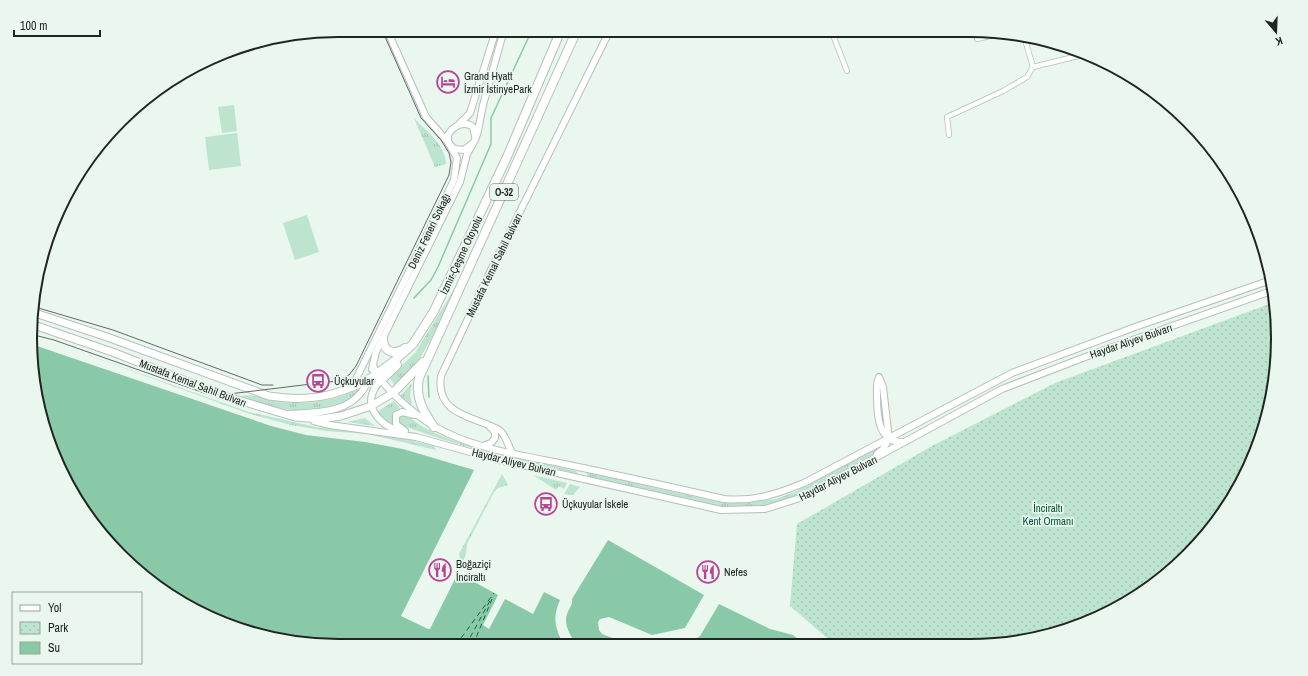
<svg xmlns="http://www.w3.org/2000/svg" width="1308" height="676" font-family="'Archivo Narrow',sans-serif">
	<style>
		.grass { fill: url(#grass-tufts) }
		.park { fill: url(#park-dots) }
		.garden { fill: #bde4cf }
		.water { fill: #89c9a8 }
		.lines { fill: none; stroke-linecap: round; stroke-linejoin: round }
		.stream { stroke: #89c9a8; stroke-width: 1.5 }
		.ferry { stroke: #1a6445; stroke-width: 1; stroke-dasharray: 5 4; stroke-linecap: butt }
		.street-casing { stroke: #b4c1b9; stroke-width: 6 }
		.secondary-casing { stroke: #b4c1b9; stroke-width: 8 }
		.primary-casing { stroke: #b4c1b9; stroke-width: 9 }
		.highway-casing { stroke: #b4c1b9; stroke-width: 10 }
		.street { stroke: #fff; stroke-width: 4.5 }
		.secondary { stroke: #fff; stroke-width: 6 }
		.primary { stroke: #fff; stroke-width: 7 }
		.highway { stroke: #fff; stroke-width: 8 }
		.tram { stroke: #626a65; stroke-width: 1 }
		.labels { text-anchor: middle; stroke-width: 3.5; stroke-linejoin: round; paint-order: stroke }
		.shield { fill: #e9f7ef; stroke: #5c6460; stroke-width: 1 }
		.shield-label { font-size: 10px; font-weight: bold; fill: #202522 }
		.poi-label { font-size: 11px; fill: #202522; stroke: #e9f7ef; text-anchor: start }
		.street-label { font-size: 11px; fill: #202522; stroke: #e9f7ef }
		.park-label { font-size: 11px; fill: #005436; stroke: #e9f7ef }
		.rim { fill: none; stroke: #202522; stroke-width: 2 }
	</style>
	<defs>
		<pattern id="grass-tufts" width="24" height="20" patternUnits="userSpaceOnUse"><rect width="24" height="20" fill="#bde4cf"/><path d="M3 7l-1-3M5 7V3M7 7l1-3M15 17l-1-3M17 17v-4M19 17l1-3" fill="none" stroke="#a2c3b1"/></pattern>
		<pattern id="park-dots" width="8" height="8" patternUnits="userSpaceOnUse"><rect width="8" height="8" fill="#bde4cf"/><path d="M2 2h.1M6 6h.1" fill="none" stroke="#a2c3b1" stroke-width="1.8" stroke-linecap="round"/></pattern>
	</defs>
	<rect width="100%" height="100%" fill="#e9f7ef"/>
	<g class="grass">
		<path d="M414 118C426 131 446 145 446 164L435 167Z"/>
		<polygon points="456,286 449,307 419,360 395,386 389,377 415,353"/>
		<polygon points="74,350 249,412 316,427 394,436 434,446 436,450 368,434 326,431 291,425 247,413"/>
		<polygon points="412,383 410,395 412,405 400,396"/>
		<path d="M359 389C336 426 273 409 241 396 252 393 263 399 274 401 303 406 332 402 359 389Z"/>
		<polygon points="394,401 400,408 392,416 393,425 378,417 375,413"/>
		<path d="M404 412C411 418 420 426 429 430 474 452 527 460 576 471L578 474C517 460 458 447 399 424L397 418Z"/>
		<polygon points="365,418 375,426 347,422"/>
		<polygon points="881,445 880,450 801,495 779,503 753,507 718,506 588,477 586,472 718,502 752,502 776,499 795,492"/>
		<polygon points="502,474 508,485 498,488 494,492 467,544 466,554 463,562 460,558 459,554"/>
		<polygon points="533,475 567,483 564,489 559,486 556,490"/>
		<polygon points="570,484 580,487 573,495 564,494"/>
	</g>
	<polygon class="park" points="1275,302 1277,358 1268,417 1246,474 1202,541 1157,582 1088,623 1010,643 834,644 790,606 797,524 932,446 1055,383"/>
	<g class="garden">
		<polygon points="234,105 237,131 222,133 218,107"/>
		<polygon points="237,133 241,166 209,170 205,137"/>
		<polygon points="307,215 319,252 295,260 283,223"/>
	</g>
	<g class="water">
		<path d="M34 345 271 426 306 435 365 442 403 449 474 470 401 616 428 629H430L458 573 498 595 483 625 489 629 505 599 533 614 544 592 560 600C552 617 555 629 564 645H318L259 636 202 614 120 556 62 474 33 378Z"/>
		<path d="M608 540 704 595 685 628 652 635 609 617 600 619 598 622 599 630 602 634 628 644 576 645C571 635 563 625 567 614 569 608 573 605 572 599Z"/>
		<polygon points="719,604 770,629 793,635 804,644 688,644 700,636"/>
	</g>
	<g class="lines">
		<g class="stream">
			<polyline points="414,298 431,280 438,267 491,144 491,118 532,30"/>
			<polyline points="428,376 429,397"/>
		</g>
		<g class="ferry">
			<polyline points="456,645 494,593"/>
			<polyline points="466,645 492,597"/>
			<polyline points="473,645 492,599"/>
		</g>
		<g class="street-casing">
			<g id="street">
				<polyline points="831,30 847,71"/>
				<polyline points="977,39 1002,33"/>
				<polyline points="1033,67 1086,54"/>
				<polyline points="949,135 947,117 1003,91 1027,77 1033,67 1024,36"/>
			</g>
		</g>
		<g class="secondary-casing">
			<g id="secondary">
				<polyline points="387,30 426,117 454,149 464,150 472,144"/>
				<polyline points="458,125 470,113 496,30"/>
				<path d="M373 365C381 389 424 423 447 433 483 450 525 456 564 464 617 475 671 487 724 499 754 502 777 494 804 483L1012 373 1135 327 1271 280"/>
				<polyline points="372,369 376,352 460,182 467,154 475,140 478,131 483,105 504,30"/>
				<path d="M380 381C359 405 379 425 403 433"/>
				<path d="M349 388 355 381 454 180 457 158 448 142V135C453 126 464 120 473 127L475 136"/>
				<path d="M289 414C321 412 356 414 369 378"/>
				<polyline points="314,421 330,425 416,437 499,460 721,510 765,509 803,497 1002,389 1093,354 1274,290"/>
				<polyline points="405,431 396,424 396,415 402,412 415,415"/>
				<polyline points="485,445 491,443 495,438 495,432 490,427"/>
				<path d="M513 454C508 447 506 434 499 430 475 416 435 416 441 376L489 274 610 30"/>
				<path d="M877 454 883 449 889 439 883 387 879 377C876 383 877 390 877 396 877 416 878 443 904 442"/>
			</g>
		</g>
		<g class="primary-casing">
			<g id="primary">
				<path d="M35 313 107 337 269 396C307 402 334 397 368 380"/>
				<polyline points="34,325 115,353 221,395 295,417 321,419 341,416 371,406 393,393"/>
			</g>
		</g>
		<g class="highway-casing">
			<g id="highway">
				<path d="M383 339C384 353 394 355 405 348"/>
				<polyline points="368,380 393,362 413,344 434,311 507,157 561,30"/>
				<polyline points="380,381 397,365"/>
				<polyline points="393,393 423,362"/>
				<path d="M434 427C423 411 415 398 419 378L577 30"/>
			</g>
		</g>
		<use href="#street" class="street"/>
		<use href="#secondary" class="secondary"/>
		<use href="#primary" class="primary"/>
		<use href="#highway" class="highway"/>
		<g class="tram">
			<polyline points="35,307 113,330 262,385 273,385"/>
			<polyline points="34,335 54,340 207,394 221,395 336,381 349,375 356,366 449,175 451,162 449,153 441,140 421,118 382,30"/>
		</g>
	</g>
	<defs>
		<g id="hotel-ring" transform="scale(1.15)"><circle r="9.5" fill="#e9f7ef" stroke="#bb4397" stroke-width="1.5"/><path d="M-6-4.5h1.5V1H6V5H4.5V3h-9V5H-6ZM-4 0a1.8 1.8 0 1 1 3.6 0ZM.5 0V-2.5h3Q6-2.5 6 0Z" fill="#bb4397"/></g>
		<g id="bus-ring" transform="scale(1.15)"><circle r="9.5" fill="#e9f7ef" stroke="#bb4397" stroke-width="1.5"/><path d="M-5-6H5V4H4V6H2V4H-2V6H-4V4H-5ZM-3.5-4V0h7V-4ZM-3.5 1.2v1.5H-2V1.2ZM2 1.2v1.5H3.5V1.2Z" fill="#bb4397"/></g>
		<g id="restaurant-ring" transform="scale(1.15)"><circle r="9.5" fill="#e9f7ef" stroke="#bb4397" stroke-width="1.5"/><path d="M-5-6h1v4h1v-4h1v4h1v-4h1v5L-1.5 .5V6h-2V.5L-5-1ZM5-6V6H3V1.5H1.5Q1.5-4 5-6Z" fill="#bb4397"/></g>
	</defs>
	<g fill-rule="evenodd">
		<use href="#hotel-ring" x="448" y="82"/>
		<use href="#bus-ring" x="318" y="381"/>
		<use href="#bus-ring" x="546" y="504"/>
		<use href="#restaurant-ring" x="440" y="570"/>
		<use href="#restaurant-ring" x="708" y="572"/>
	</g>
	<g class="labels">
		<rect class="shield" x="490" y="184" width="28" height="16" rx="3"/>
		<g class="shield-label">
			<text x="504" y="196">O-32</text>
		</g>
		<g class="poi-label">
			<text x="464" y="80">Grand Hyatt<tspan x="464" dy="13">İzmir İstinyePark</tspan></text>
			<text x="334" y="385">Üçkuyular</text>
			<text x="562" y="508">Üçkuyular İskele</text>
			<text x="456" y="568">Boğaziçi<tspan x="456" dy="13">İnciraltı</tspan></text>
			<text x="724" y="576">Nefes</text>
		</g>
		<g class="street-label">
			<text transform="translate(429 231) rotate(-64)" y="4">Deniz Feneri Sokağı</text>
			<text transform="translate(461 255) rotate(-65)" y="4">İzmir-Çeşme Otoyolu</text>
			<text transform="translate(494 265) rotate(-64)" y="4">Mustafa Kemal Sahil Bulvarı</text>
			<text transform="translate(1131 341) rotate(-19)" y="4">Haydar Aliyev Bulvarı</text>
			<text transform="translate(193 383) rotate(21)" y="4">Mustafa Kemal Sahil Bulvarı</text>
			<text transform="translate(514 462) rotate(14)" y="4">Haydar Aliyev Bulvarı</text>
			<text transform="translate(838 478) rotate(-27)" y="4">Haydar Aliyev Bulvarı</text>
		</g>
		<g class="park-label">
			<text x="1048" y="512">İnciraltı<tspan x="1048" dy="13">Kent Ormanı</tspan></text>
		</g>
	</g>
	<path d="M0 0H1308V676H0ZM338 37H970A301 301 0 0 1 1271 338V338A301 301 0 0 1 970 639H338A301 301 0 0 1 37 338V338A301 301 0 0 1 338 37Z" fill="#e9f7ef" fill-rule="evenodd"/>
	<path class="rim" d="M338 37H970A301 301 0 0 1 1271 338V338A301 301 0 0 1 970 639H338A301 301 0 0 1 37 338V338A301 301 0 0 1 338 37Z"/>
	<rect x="12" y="592" width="130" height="72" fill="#e9f7ef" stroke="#99a39d"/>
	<rect x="20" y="605" width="20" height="6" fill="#ffffff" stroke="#99a39d"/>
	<text x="48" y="612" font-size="12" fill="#202522">Yol</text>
	<rect x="20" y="622" width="20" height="12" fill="url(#park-dots)" stroke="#99a39d"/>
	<text x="48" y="632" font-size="12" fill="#202522">Park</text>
	<rect x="20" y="642" width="20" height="12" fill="#89c9a8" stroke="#99a39d"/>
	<text x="48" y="652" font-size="12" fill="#202522">Su</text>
	<g transform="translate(1276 32) rotate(161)" stroke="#e9f7ef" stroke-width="3" paint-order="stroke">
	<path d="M0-3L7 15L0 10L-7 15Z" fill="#202522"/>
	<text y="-6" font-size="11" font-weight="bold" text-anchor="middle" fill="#202522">K</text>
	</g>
	<path d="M14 30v6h86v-6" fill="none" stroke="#202522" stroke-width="2"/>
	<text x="20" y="30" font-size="12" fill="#202522" stroke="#e9f7ef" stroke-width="3" paint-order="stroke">100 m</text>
</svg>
